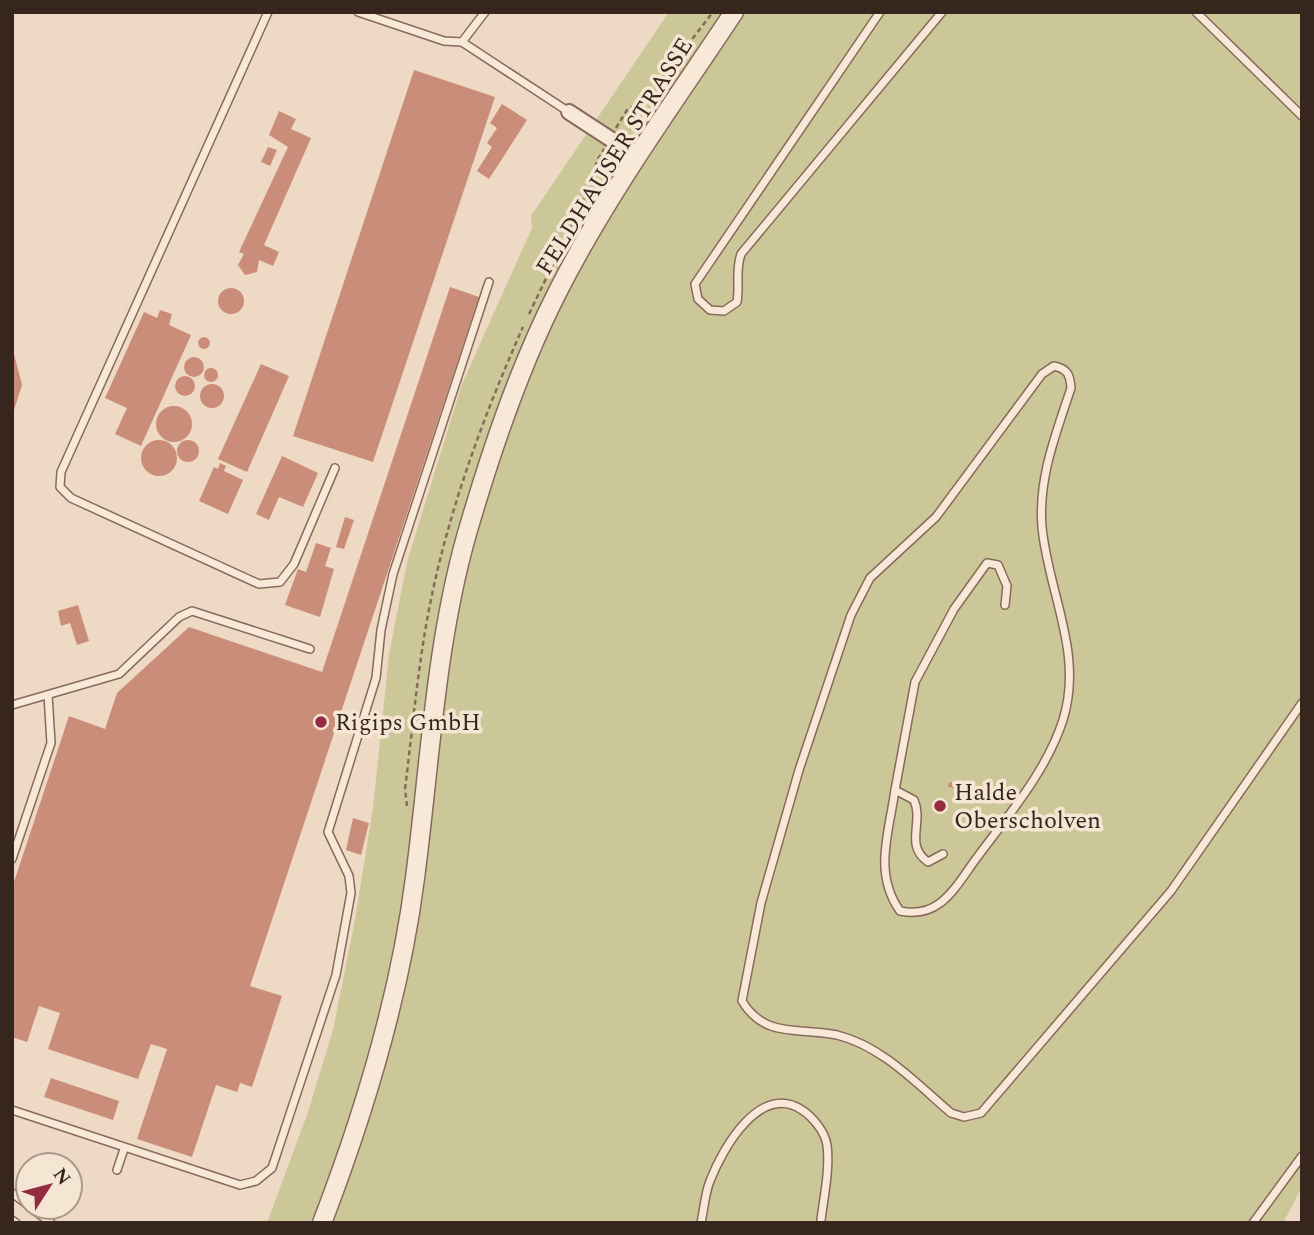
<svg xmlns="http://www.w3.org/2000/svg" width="1314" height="1235" font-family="Spectral,serif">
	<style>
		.green { fill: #cbc798 }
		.building { fill: #ca8d7a }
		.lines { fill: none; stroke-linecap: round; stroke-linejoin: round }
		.service-casing { stroke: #876a5b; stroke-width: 10 }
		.minor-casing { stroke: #876a5b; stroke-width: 18 }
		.tertiary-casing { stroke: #876a5b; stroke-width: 21 }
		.path { stroke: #876a5b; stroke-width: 2.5; stroke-dasharray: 5 3.5; stroke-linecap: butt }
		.service { stroke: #f8e8d7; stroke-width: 7 }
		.minor { stroke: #f8e8d7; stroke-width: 14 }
		.tertiary { stroke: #f8e8d7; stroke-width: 18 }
		.poi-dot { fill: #942c40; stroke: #f5e5d3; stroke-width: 2.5 }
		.labels { text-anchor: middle; stroke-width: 7; stroke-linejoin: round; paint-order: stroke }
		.street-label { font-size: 24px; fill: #37261e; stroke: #f5e5d3 }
		.poi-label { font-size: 24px; fill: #37261e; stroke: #f5e5d3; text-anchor: start }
	</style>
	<rect width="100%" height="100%" fill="#edd9c4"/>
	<polygon class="green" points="669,12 1302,12 1302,1187 1283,1223 267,1223 308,1112 333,1030 355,920 373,808 389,655 407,562 462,384 532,228 531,216"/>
	<g class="building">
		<polygon points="414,70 495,97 373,462 293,436"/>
		<polygon points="502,104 527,120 489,179 477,171 492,147 487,143 497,128 490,123"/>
		<polygon points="279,111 296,119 291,129 311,138 264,245 279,252 273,266 259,260 257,272 245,275 238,265 244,254 239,252 288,147 269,135"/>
		<polygon points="268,147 277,150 270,166 261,162"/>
		<polygon points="450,287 479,297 250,986 282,996 252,1087 240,1083 237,1092 216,1085 192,1157 137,1139 167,1049 151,1044 138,1079 48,1049 60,1013 39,1006 27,1042 12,1037 12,888 69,716 105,729 117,693 189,627 322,672"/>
		<circle cx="231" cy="301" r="13"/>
		<polygon points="160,310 172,314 169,325 191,335 141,446 115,434 127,408 105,398 144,312 157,318"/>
		<circle cx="204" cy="343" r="6"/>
		<polygon points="12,346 22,385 13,413 12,413"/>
		<circle cx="194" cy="367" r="10"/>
		<polygon points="261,364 289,376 247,472 218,459"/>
		<circle cx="211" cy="375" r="7"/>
		<circle cx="185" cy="386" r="10"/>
		<circle cx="212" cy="396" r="12"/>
		<circle cx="174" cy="424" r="18"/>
		<circle cx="188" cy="451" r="11"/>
		<circle cx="159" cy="458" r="18"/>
		<polygon points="282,456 318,473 303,507 279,497 269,520 256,514"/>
		<polygon points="220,463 226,466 224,471 243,480 228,514 199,501 214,467 218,469"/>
		<polygon points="345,517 354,520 344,549 336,547"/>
		<polygon points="316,543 331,548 325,566 334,569 320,617 285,605 298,569 306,572"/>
		<polygon points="78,605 89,641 77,645 70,623 61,626 58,611"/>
		<polygon points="949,782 958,784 957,788 948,787"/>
		<polygon points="353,818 369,823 361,855 346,850"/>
		<polygon points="51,1078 119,1101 113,1120 44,1097"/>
	</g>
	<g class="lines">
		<g class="service-casing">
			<g id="service">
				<polyline points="268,12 61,472 60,487 71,498 259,584 280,582 294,564 335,468"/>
				<polyline points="358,12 444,41 462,42 569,112"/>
				<path d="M880 12 695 284 698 299 710 310 724 311 737 302C740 285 735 271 741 254L942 12"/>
				<polyline points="1196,12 1302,116"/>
				<polyline points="462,42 485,12"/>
				<polyline points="12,705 119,674 179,617 192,611 310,649"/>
				<path d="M895 790C889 833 873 873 900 911 938 919 953 891 973 863 1005 819 1046 773 1063 720 1084 653 1048 592 1042 527 1038 478 1056 434 1071 388 1070 375 1068 369 1054 366L1042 374 936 517 870 578 851 615 799 770 761 903 742 1001C765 1039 799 1027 837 1035 882 1046 917 1084 951 1113L964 1117 981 1113 1171 891 1302 703"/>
				<path d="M943 854 928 862C904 845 924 823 914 800L895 790 915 682 954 609 987 563 998 565 1007 586 1005 605"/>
				<polyline points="12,859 51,743 48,695"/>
				<polyline points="12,1110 240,1185 256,1181 272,1168 336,975 351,893 349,876 328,832 376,678 381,630 393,574 489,282"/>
				<polyline points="117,1170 124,1149"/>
				<polyline points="12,1193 28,1205"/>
				<polyline points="30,1207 51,1223"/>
				<polyline points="12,1220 16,1223"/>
				<path d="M701 1223C704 1209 705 1193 710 1181 723 1147 761 1082 802 1110 813 1117 825 1132 827 1145 830 1169 824 1196 821 1220"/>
				<polyline points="1253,1223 1302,1156"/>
			</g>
		</g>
		<g class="minor-casing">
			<polyline id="minor" points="569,112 638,157"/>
		</g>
		<g class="tertiary-casing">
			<path id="tertiary" d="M322 1223C365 1111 400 996 415 878 430 764 435 648 466 537 490 454 518 370 557 293 607 194 673 104 734 12"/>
		</g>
		<g class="path">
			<polyline points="616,128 627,110 647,98 713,12"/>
			<polyline points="529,314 591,185 597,161 604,149"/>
			<path d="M407 806 405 789C412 733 417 676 427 620 445 520 482 419 523 327"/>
		</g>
		<use href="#service" class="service"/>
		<use href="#minor" class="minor"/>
		<use href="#tertiary" class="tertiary"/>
	</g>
	<g class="poi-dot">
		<circle cx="321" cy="722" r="7"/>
		<circle cx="940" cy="806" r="7"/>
	</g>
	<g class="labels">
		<g class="street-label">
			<text transform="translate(614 156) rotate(-58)" y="8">FELDHAUSER STRASSE</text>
		</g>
		<g class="poi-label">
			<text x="335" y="730">Rigips GmbH</text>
			<text x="954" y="800">Halde<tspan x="954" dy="28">Oberscholven</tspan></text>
		</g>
	</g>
	<rect width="1314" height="1235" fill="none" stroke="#37261e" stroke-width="28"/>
	<g transform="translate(49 1186) rotate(54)"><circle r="33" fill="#f5e5d3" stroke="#a9998b" stroke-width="2"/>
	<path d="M0-5L12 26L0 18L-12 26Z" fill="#942c40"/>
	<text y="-10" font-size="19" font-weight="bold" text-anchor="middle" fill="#37261e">N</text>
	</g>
</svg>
